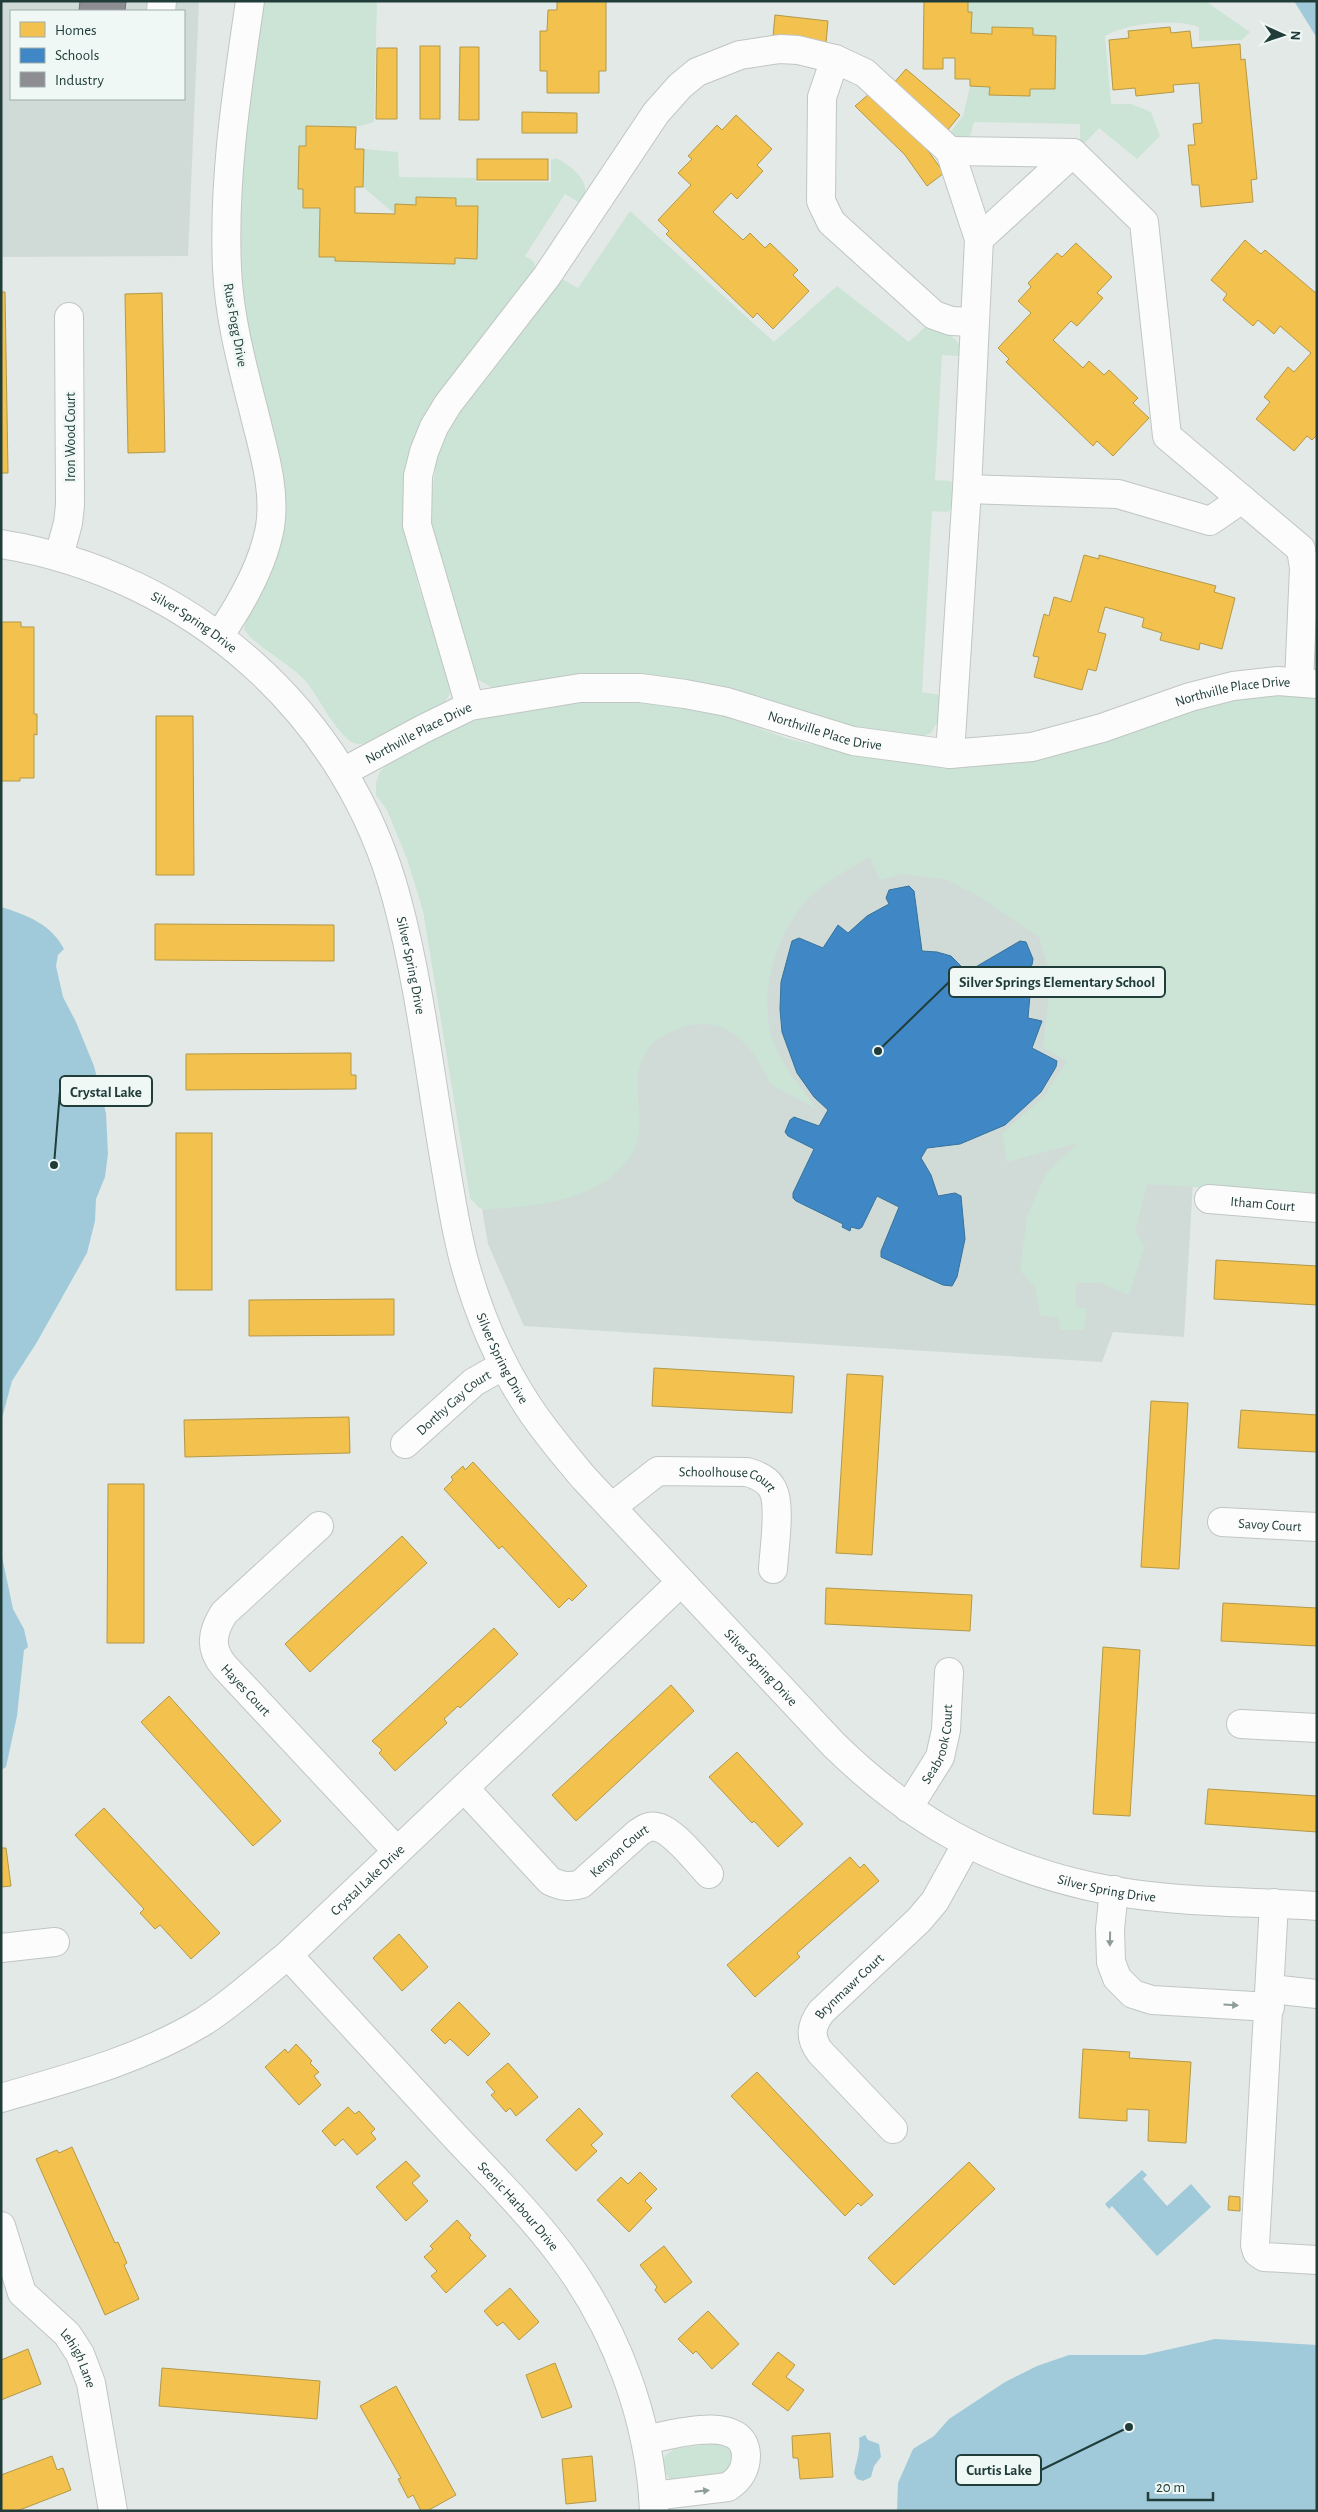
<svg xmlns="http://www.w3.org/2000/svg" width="1318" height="2512" font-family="'Alegreya Sans',sans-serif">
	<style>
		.built { fill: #d0dbd8; fill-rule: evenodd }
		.green { fill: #cbe4d6 }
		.water { fill: #a0cada }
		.homes { fill: #f2c14e; stroke: #b39948 }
		.schools { fill: #3f88c5; stroke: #36729b }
		.industry { fill: #8d8d92; stroke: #6c7578 }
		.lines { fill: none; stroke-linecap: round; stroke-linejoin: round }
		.minor-casing { stroke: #c0c6c4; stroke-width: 30 }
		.minor { stroke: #fbfcfb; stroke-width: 28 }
		.oneway { fill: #8e9c9a }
		.labels { text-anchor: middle; stroke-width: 5; stroke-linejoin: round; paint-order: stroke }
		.street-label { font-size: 14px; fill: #203d3a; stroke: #f0f8f5 }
		.leader { fill: none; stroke: #203d3a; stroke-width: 2 }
		.callout-dot { fill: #203d3a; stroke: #f0f8f5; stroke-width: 2 }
		.callout { fill: #f0f8f5; stroke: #203d3a; stroke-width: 2 }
		.callout-label { font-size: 15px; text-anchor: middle; font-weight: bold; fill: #203d3a }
	</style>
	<rect width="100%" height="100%" fill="#e3e9e7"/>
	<g class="built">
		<path d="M1 1H199L188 256 1 257ZM11 11H184V99H11Z"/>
		<polygon points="1291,737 1193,1181 1184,1337 1113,1332 1102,1362 524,1326 488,1244 428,894"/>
	</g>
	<g class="green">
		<path d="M264 1H377L374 122 356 127 307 126 306 146H299L298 188 303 189V208H320L319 257H335V261L454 264 455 258H477L478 206H456V198L416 205 395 204V214L363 187 364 149 398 152 399 177 476 178V182H551V160L556 158C572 166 596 185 580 203L565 194 525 256 534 262 536 272 441 396 405 531 419 588 452 682C451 704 437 708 419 718 404 725 373 746 357 744 340 741 319 698 308 684 291 663 256 648 244 629L249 608 271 561 242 283 239 231 243 136Z"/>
		<path d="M968 1H1205L1250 32 1242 40 1199 41V27C1173 18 1128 23 1105 36L1111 104H1131L1151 112 1160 136 1137 159 1099 128 1083 145 1080 143V124L974 122 968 144 951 135V131L963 116 970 86 990 87V95L1030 96V89H1054L1056 36 1033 35V28L992 27V34L971 33 972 13 968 12Z"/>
		<path d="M630 211 774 342 837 286 909 342 925 327C942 332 955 333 962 350L959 356 942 355 935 480 950 481 955 485 952 508 948 512 932 511 922 692 941 695 939 719 931 733 917 739 557 678 493 688 477 679 432 541 429 514 438 451 456 416 560 278 578 288Z"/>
		<path d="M1259 696H1315L1317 1195 1147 1184 1135 1232 1145 1246 1129 1295 1100 1283H1076V1307L1087 1309 1084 1330H1061L1058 1318 1040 1315 1035 1287 1020 1270 1027 1216 1047 1172 1078 1143 1007 1162 1002 1134 1044 1097 1067 1061 1043 1048 1051 978 1039 937 980 897 948 880 902 874 880 880 870 857C850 868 818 886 804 903 776 938 761 986 770 1031 776 1059 800 1086 817 1109L770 1084C754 1043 722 1010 675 1030 665 1034 654 1040 648 1049 622 1086 656 1125 627 1161 593 1203 534 1206 484 1210L478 1207 470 1198 423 911 407 859 387 810 376 795V782L380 772 388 763 460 726 489 716 579 701 649 702 721 715 789 739 847 753 933 766 991 765 1047 756 1202 706 1231 699Z"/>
		<polygon points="717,2443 727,2447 734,2458 731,2469 722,2477 679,2483 669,2478 662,2468 665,2456 674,2449"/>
	</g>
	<g class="water">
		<polygon points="1294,1 1317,1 1317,38"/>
		<path d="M1 907C27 915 51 924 64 949L58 955 56 966 63 997 76 1022 94 1066 106 1113 108 1154 105 1177 96 1199 95 1221 87 1253 37 1342 12 1381 1 1422Z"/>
		<polygon points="1,1552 13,1609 24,1629 28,1647 24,1650 17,1716 6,1767 1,1770"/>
		<polygon points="1142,2170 1147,2175 1143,2179 1167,2206 1191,2184 1211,2207 1157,2256 1112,2206 1109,2209 1105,2204"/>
		<polygon points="1215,2339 1317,2345 1317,2511 897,2511 898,2483 913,2449 934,2436 949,2419 1005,2382 1037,2366 1069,2355 1144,2355"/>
		<path d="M865 2435 868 2440 879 2444 881 2457 874 2466 871 2477 863 2481 857 2479 854 2473C856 2463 861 2448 859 2438Z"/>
	</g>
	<g class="homes">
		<polygon points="557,1 606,1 606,71 599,71 599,93 547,93 547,71 540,71 540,31 547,31 548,10 557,10"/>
		<polygon points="924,1 968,1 968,12 972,12 971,33 992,34 992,27 1033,28 1033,35 1056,36 1055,89 1030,89 1030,96 989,95 990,87 970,86 970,79 955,79 955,58 943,58 943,69 923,69"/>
		<polygon points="775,15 828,21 826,43 773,36"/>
		<polygon points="1170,27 1171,33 1190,31 1192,48 1240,44 1241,60 1245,59 1257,179 1251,180 1253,202 1201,207 1199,185 1192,185 1188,145 1195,145 1193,124 1202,123 1199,83 1173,85 1174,92 1136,96 1135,88 1113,90 1109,40 1129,38 1128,31"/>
		<rect x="420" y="46" width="20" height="73"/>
		<polygon points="460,47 479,47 479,120 459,120"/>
		<polygon points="377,48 397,48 397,119 376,119"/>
		<polygon points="906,69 960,115 947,131 893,84"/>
		<polygon points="869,94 921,141 944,173 927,186 905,155 855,106"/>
		<polygon points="522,112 577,113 577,133 522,133"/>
		<polygon points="736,115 772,149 757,165 763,171 737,199 731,193 713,212 743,240 750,233 765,248 770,243 798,270 793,275 809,291 773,329 757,313 753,318 666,234 669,231 658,220 691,185 678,173 692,159 688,156 717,125 722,130"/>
		<polygon points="306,126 356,127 355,149 364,149 363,187 355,187 355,213 395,214 395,204 416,205 416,197 456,198 456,206 478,206 477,259 455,258 455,264 335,261 335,257 319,257 320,208 303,208 303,189 298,189 299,146 306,146"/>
		<rect x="477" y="159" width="71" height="21"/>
		<polygon points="1245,240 1261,254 1265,250 1317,294 1317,435 1312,440 1307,436 1294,451 1256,419 1270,402 1264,397 1288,367 1294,372 1311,353 1280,326 1274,334 1258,320 1253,326 1223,300 1227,294 1211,280"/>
		<polygon points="1076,243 1112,277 1097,293 1103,298 1077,326 1071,321 1053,340 1083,368 1089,361 1104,375 1109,370 1138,398 1133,403 1149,418 1113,456 1097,441 1093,446 1006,362 1009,359 998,348 1031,313 1018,301 1031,287 1028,283 1057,253 1062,257"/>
		<polygon points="1,292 5,292 8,473 1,473"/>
		<polygon points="162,293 165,452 128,453 125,294"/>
		<polygon points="1084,555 1099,559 1099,555 1216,586 1214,592 1235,598 1222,649 1200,643 1199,650 1160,640 1162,633 1142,627 1144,618 1105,607 1098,632 1106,634 1096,671 1088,669 1082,690 1034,677 1039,657 1033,656 1044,614 1049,616 1054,597 1071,602"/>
		<polygon points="1,622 21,622 21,627 34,627 34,714 37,714 37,735 34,734 34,778 20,778 20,781 1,781"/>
		<polygon points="156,716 193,716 194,875 156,875"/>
		<polygon points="155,924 334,925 334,961 155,960"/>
		<polygon points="351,1053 351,1075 356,1075 356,1089 186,1090 186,1054"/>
		<rect x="176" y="1133" width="36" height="157"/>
		<polygon points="1216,1260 1317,1266 1317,1305 1214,1299"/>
		<polygon points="394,1299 394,1335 249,1336 249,1300"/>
		<polygon points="654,1368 794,1376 792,1413 652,1406"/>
		<polygon points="847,1374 883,1376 872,1555 836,1553"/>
		<polygon points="1151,1401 1188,1403 1179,1569 1141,1567"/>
		<polygon points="1241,1410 1317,1415 1317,1452 1238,1448"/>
		<polygon points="349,1417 350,1453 185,1457 184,1420"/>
		<polygon points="473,1462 587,1586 572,1601 569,1598 559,1608 502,1546 499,1549 444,1489 453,1480 451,1477 463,1466 465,1470"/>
		<polygon points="108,1484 144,1484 144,1643 107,1643"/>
		<polygon points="402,1536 427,1563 310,1672 285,1644"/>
		<polygon points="826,1588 972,1595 970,1631 825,1624"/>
		<polygon points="1223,1603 1317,1608 1317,1646 1221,1641"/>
		<polygon points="494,1628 518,1654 460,1708 458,1706 444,1719 447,1723 395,1771 379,1753 382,1750 372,1741"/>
		<polygon points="1103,1647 1140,1650 1130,1816 1093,1814"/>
		<polygon points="671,1685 694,1711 576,1821 552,1795"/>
		<polygon points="169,1696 281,1821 253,1846 141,1722"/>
		<polygon points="737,1752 803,1824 778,1847 754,1821 752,1823 709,1777"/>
		<polygon points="1208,1789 1317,1796 1317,1832 1205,1824"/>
		<polygon points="104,1808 220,1933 191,1959 160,1925 155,1929 140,1913 144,1909 75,1835"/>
		<polygon points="1,1848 6,1848 11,1886 1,1887"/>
		<polygon points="850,1857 860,1868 864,1864 879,1881 797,1953 800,1957 755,1997 727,1965"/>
		<polygon points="399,1934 428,1967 402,1991 373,1958"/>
		<polygon points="459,2002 490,2034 468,2056 450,2039 445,2044 431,2030"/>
		<polygon points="296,2044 312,2061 310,2063 319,2072 314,2076 321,2085 299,2105 265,2067 285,2049 288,2053"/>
		<polygon points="1083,2049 1130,2052 1129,2058 1191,2062 1186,2143 1148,2141 1149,2110 1127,2109 1127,2121 1079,2118"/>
		<polygon points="508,2063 538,2097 516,2116 510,2108 506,2112 491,2095 495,2092 486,2082"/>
		<polygon points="757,2072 873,2195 861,2206 858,2203 845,2216 731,2096"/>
		<polygon points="348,2107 355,2114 359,2111 375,2129 371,2133 376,2139 357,2155 343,2139 335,2146 322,2131"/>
		<polygon points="579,2108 603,2134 591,2145 597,2151 576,2171 546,2140"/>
		<polygon points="72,2147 115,2243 118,2242 127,2263 124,2265 139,2299 105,2315 36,2159 57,2150 59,2153"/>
		<polygon points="406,2161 420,2176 412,2183 428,2201 406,2221 376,2187"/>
		<polygon points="969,2162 995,2189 894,2285 868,2258"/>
		<polygon points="640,2172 657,2189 645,2201 652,2208 629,2232 597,2200 621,2177 628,2184"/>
		<polygon points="1229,2196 1240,2197 1240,2211 1228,2210"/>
		<polygon points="457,2220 471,2235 469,2238 486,2256 446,2293 431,2276 437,2271 424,2257 433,2249 430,2246"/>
		<polygon points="664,2246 692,2282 665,2303 655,2290 657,2287 640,2265"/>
		<polygon points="510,2288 539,2322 519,2340 503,2322 497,2326 484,2311"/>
		<polygon points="708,2311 739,2344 712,2369 696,2351 693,2354 678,2339"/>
		<polygon points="28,2349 41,2384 1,2400 1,2360"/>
		<polygon points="778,2352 795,2365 786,2377 804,2390 788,2411 752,2384"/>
		<polygon points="555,2363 572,2407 542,2418 526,2375"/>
		<polygon points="162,2368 320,2381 317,2419 159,2406"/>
		<polygon points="396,2386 456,2495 427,2511 421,2511 413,2495 408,2498 398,2479 401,2478 360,2406"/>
		<polygon points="830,2433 833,2477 800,2479 798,2458 793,2458 792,2436"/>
		<polygon points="52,2456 57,2470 63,2468 71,2490 17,2511 1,2511 1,2475"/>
		<polygon points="592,2456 596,2501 566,2504 562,2459"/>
	</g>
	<polygon class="schools" points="909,886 914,891 922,951 937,952 951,956 967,972 1020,941 1026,942 1033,959 1032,965 1025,969 1030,995 1028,1018 1042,1021 1032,1048 1057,1061 1056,1067 1041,1092 1005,1125 960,1144 927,1148 921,1158 931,1175 938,1196 955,1193 961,1196 965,1239 957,1277 952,1286 943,1285 881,1257 881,1251 899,1207 877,1196 862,1227 859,1229 851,1227 850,1231 842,1227 843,1224 796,1201 793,1198 793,1193 814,1149 788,1136 785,1132 790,1120 794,1117 819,1126 828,1110 814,1097 797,1073 782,1032 780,1009 781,982 792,941 799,938 823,948 838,925 848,933 867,916 889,904 886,898 889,890"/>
	<polygon class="industry" points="80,1 126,1 125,11 79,11"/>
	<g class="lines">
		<g class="minor-casing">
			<g id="minor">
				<polyline points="161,11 162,1"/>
				<polyline points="835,59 822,97 821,201 831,222 934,315 951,321 974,322"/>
				<polyline points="950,151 1073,153 1144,222 1167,436 1301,549 1304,568 1299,682"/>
				<polyline points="979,239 1073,153"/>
				<polyline points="967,489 1118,494 1210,521 1242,499"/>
				<path id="s1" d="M1 544C191 575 348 713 397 900 420 986 430 1076 445 1163 451 1198 456 1234 466 1268 479 1314 500 1363 526 1403 543 1430 564 1454 584 1478L834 1745C911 1820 988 1864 1093 1887 1166 1903 1243 1901 1317 1906"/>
				<polyline points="59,556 68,523 70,505 69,317"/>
				<path d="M219 636C241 604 263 566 270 527 276 488 263 450 254 412 242 365 229 317 227 268 223 178 237 90 250 1"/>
				<polyline points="470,706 417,525 418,476 424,452 434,427 448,404 547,276 656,113 680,86 697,72 740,55 780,49 798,50 835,59 865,73 950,151 979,239 967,489 950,754"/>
				<path id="s2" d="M343 772 423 729 470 706 580 688H640L685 694 727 702 853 741 950 754 1032 747 1102 728 1190 697 1233 686 1278 681 1317 684"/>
				<path id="s3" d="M1209 1199 1317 1208"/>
				<path id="s4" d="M405 1444 474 1382 504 1365"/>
				<path id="s5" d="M612 1507 658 1471 747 1472C757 1475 768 1479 773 1490 781 1506 774 1550 773 1569"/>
				<path id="s6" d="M1222 1522 1317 1527"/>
				<path id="s7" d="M319 1526 224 1613C212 1632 209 1648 224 1666L397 1851"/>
				<polyline points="1241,1724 1317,1728"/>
				<path id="s8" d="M465 1789 550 1881C561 1886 569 1888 581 1884L638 1833C644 1829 649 1825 656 1827 672 1829 698 1862 709 1874"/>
				<path id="s9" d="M908 1808 940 1757 946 1730 949 1672"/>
				<polyline points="1114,1890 1110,1929 1111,1962 1117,1978 1133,1994 1152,2000 1270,2007"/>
				<polyline points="1274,1903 1255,2245 1257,2252 1264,2257 1317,2260"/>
				<polyline points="1,1948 55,1942"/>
				<path id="s10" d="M288 1955C342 2014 396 2072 450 2131 487 2171 528 2211 561 2255 616 2328 650 2419 654 2511"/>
				<polyline points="1271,1989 1317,1994"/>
				<path id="s11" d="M1 2098C70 2078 139 2060 201 2023 232 2004 259 1978 288 1955L681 1582"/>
				<path id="s12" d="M893 2129 820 2052C809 2037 811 2026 821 2012L919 1920 935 1901 967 1843"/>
				<path id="s13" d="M1 2226 22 2293 67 2334 80 2354 91 2383 113 2511"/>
				<path d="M645 2440C670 2435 744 2412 746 2455 746 2470 740 2479 728 2487L653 2496"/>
			</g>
		</g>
		<use href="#minor" class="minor"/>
	</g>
	<defs><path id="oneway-solid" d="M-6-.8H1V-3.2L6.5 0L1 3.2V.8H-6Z" transform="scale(1.25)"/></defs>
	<g class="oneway">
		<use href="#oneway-solid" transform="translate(1110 1939) rotate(91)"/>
		<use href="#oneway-solid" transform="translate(1231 2005) rotate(3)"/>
		<use href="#oneway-solid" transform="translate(702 2491) rotate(-6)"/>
	</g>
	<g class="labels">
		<g class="street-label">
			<text transform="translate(236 325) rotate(80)" y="5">Russ Fogg Drive</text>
			<text transform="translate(70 437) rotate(-90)" y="5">Iron Wood Court</text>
			<text dy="5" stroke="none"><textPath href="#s1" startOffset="210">Silver Spring Drive</textPath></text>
			<text dy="5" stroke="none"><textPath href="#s2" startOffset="924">Northville Place Drive</textPath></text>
			<text dy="5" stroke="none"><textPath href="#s2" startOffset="505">Northville Place Drive</textPath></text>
			<text dy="5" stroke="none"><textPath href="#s2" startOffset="85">Northville Place Drive</textPath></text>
			<text dy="5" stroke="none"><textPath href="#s1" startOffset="630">Silver Spring Drive</textPath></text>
			<text dy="5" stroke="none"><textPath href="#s3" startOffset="54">Itham Court</textPath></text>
			<text dy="5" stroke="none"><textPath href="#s1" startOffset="1035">Silver Spring Drive</textPath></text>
			<text dy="5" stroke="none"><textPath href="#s4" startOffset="64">Dorthy Gay Court</textPath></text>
			<text dy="5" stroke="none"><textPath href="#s5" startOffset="130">Schoolhouse Court</textPath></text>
			<text dy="5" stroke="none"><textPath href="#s6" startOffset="48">Savoy Court</textPath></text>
			<text dy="5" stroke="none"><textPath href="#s1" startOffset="1440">Silver Spring Drive</textPath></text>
			<text dy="5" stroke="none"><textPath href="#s7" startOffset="219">Hayes Court</textPath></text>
			<text dy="5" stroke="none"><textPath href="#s9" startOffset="72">Seabrook Court</textPath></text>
			<text dy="5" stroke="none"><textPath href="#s8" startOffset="208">Kenyon Court</textPath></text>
			<text dy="5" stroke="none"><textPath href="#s11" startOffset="434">Crystal Lake Drive</textPath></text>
			<text dy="5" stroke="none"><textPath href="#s1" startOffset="1860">Silver Spring Drive</textPath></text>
			<text dy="5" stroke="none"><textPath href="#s12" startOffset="188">Brynmawr Court</textPath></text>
			<text dy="5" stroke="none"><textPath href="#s10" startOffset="341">Scenic Harbour Drive</textPath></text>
			<text dy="5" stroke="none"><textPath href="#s13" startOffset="158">Lehigh Lane</textPath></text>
		</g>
	</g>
	<path class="leader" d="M878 1051L949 982M54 1165L60 1091M1129 2427L1041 2470"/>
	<g class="callout-dot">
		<circle cx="878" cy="1051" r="5"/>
		<circle cx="54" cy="1165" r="5"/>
		<circle cx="1129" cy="2427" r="5"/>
	</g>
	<g class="callout">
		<rect x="949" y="967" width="216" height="30" rx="5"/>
		<rect x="60" y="1076" width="92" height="30" rx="5"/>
		<rect x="956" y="2455" width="85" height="30" rx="5"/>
	</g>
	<g class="callout-label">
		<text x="1057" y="987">Silver Springs Elementary School</text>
		<text x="106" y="1097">Crystal Lake</text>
		<text x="999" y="2475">Curtis Lake</text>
	</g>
	<rect width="1318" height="2512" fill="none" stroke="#203d3a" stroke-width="5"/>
	<rect x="10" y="10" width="175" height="90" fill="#f0f8f5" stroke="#9dadaa"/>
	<rect x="20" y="22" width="25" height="15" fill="#f2c14e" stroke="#9dadaa"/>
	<text x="55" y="35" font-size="15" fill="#203d3a">Homes</text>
	<rect x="20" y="48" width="25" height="15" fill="#3f88c5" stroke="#9dadaa"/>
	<text x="55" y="60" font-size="15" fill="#203d3a">Schools</text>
	<rect x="20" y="72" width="25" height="15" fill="#8d8d92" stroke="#9dadaa"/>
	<text x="55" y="85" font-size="15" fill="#203d3a">Industry</text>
	<g transform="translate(1283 35) rotate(93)" stroke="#f0f8f5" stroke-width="4" paint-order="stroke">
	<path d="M0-4L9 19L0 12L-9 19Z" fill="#203d3a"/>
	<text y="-8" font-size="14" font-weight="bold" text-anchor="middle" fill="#203d3a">N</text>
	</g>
	<path d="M1148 2492v8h65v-8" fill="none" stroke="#203d3a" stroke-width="2.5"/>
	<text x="1156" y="2492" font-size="15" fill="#203d3a" stroke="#f0f8f5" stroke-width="4" paint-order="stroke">20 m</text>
</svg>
